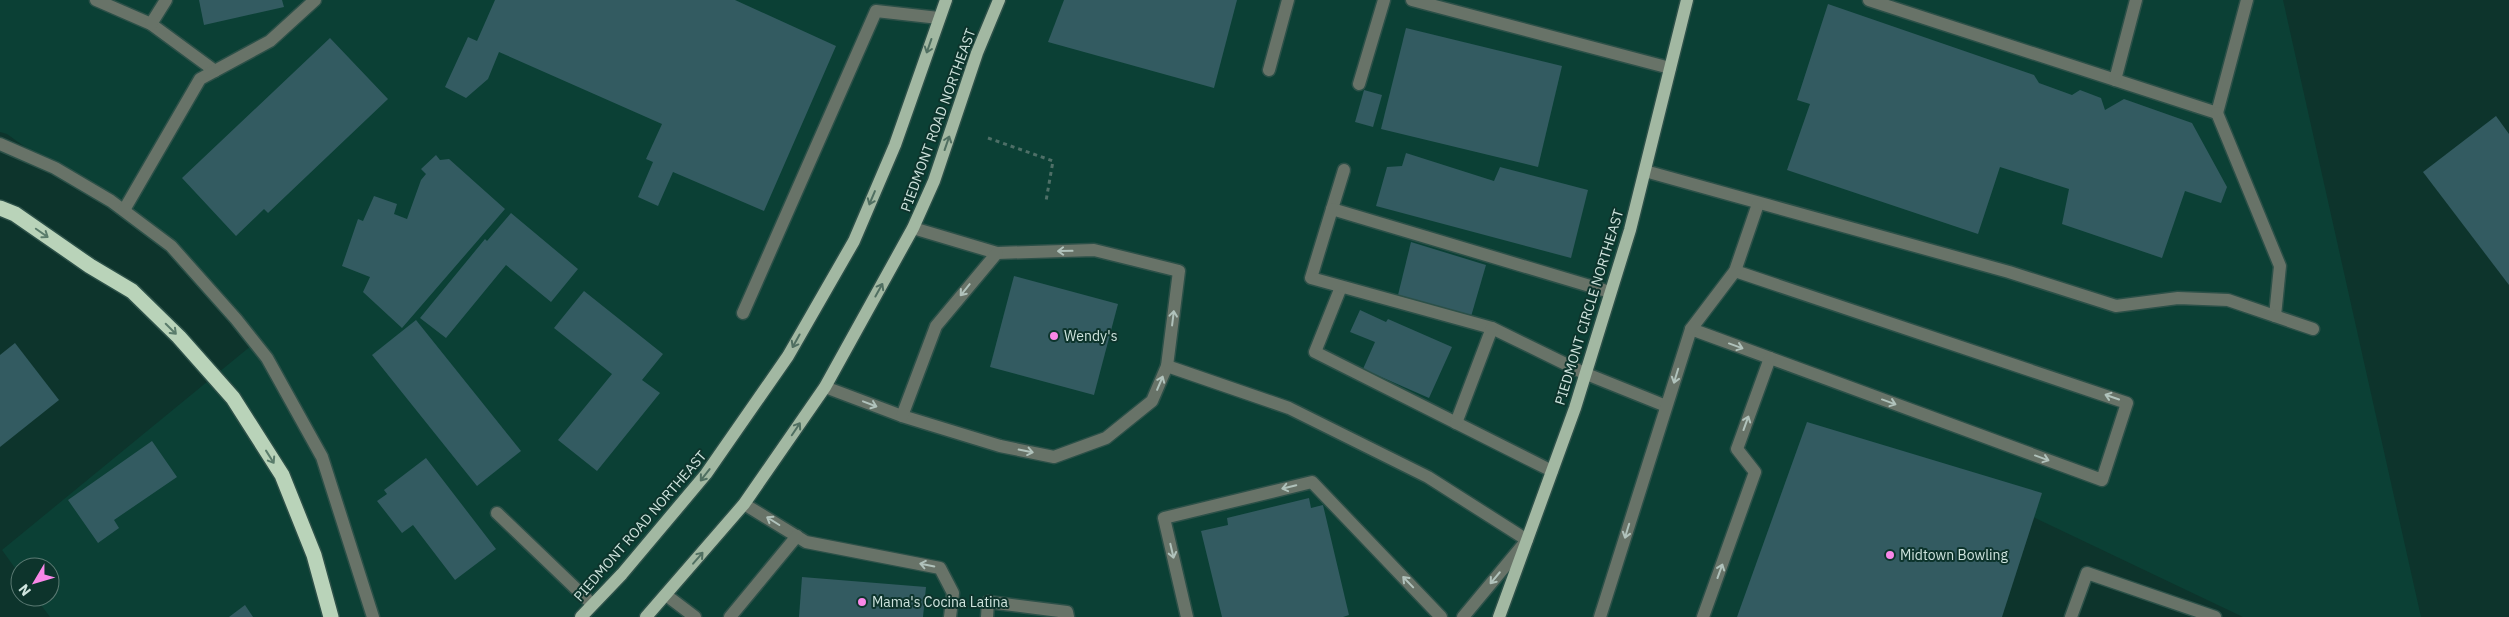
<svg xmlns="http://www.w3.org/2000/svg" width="2509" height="617" font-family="'IBM Plex Sans',sans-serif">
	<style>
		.built { fill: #0b4035 }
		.building { fill: #335b61 }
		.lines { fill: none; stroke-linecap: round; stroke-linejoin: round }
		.minor-casing { stroke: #2c5048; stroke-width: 15 }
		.major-casing { stroke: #2c5048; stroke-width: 15 }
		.highway-casing { stroke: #2c5048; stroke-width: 18 }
		.path { stroke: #4e6f67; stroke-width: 3; stroke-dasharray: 4 4; stroke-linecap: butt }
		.minor { stroke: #687368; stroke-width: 12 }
		.major { stroke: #a2b8a2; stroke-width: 12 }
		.highway { stroke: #b9d3b9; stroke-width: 15 }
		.oneway { stroke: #506f61 }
		.oneway2 { stroke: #5a7c6b }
		.oneway3 { stroke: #b0c2bb }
		.poi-dot { fill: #f987e8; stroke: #0d342c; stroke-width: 2 }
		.labels { text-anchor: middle; stroke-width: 4; stroke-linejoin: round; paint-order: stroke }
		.street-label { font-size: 14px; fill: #cfe4de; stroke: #0d342c }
		.poi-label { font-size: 14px; fill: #cfe4de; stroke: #0d342c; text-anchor: start }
	</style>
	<rect width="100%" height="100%" fill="#0d342c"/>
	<polygon class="built" points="0,0 2283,0 2421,617 2243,617 1995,499 1951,617 50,617 35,597 50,597 50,567 20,567 20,575 2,550 258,340 213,283 7,134 0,132"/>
	<g class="building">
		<polygon points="199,0 282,0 284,7 204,25"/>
		<polygon points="495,0 735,0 836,46 764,211 673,172 658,206 638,197 653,162 646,159 662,124 499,52 488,79 466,98 445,87 468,37 477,41"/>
		<polygon points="1064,0 1237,0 1214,88 1048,42"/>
		<polygon points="1828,4 2034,75 2039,83 2072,95 2080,90 2101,98 2105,110 2124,99 2192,123 2227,187 2221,203 2185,191 2162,258 2062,224 2069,189 2000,167 1978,234 1787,170 1810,104 1797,100"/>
		<polygon points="1406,28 1562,66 1538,167 1381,129"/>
		<polygon points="330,38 388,99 268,213 264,209 236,236 182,178"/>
		<polygon points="1364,90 1382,95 1373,127 1355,122"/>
		<polygon points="2496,116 2509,134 2509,285 2423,172"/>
		<polygon points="1406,153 1494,181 1500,167 1588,190 1571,258 1376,206 1387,167 1402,166"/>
		<polygon points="436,155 440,160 449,159 505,209 402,328 363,292 370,277 342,266 358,219 363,221 374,196 397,204 394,214 407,219 421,180 426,174 421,169"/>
		<polygon points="511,213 578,269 551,302 506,265 446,338 420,318 485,239 487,241"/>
		<polygon points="1411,242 1486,265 1470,320 1398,295"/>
		<polygon points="1014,276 1118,304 1094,395 990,367"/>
		<polygon points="584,291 663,354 642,380 660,393 597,471 558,440 612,374 554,328"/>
		<polygon points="1360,310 1386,322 1388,319 1452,347 1429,398 1363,369 1375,342 1350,332"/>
		<polygon points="416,320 521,451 477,486 372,355"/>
		<polygon points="15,343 59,400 0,447 0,355"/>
		<polygon points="1807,422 2042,493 2002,617 1737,617"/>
		<polygon points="152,441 177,477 114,520 119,528 98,543 68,500"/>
		<polygon points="426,458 496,549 455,580 413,525 402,533 377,501 387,494 384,490"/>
		<polygon points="1309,498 1311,508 1323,505 1349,615 1343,617 1222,617 1201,531 1228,525 1227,518"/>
		<polygon points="802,577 926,587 923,617 799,617"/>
		<polygon points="245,605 253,617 229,617"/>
	</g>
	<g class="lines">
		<g class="minor-casing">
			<g id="minor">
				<polyline points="96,0 151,24 215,71"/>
				<polyline points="1412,0 1670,68"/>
				<polyline points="1869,0 2217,113 2247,0"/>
				<polyline points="151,24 166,0"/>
				<polyline points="1269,70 1288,0"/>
				<polyline points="2115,80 2136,0"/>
				<polyline points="1359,84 1384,0"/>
				<polyline points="2217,113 2280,266 2275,316"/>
				<polyline points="0,144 55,168 111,201 171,246 236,319 267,358 322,457 373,617"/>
				<polyline points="1645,171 2009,272 2116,306 2178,298 2228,300 2313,329"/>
				<polyline points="1332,209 1344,170"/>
				<polyline points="124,210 200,79 270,41 315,0"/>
				<polyline points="1341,287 1315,352 1552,471"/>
				<polyline points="1610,292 1332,209 1311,278 1492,328 1584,373 1666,406"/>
				<polyline points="743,313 876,11 939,18"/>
				<polyline points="1691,329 2102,480 2127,403 1735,271"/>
				<polyline points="1167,366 1289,408 1428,477 1527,540 1463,617"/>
				<polyline points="825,387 902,416 1000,446 1054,457 1106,438 1152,401 1167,366 1179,271 1094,250 997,253 913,228"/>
				<polyline points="902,416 936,326 997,253"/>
				<polyline points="1456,423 1492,328"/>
				<polyline points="744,504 806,542 940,568 953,593 950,617"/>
				<polyline points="497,513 592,604"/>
				<polyline points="666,595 695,617"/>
				<polyline points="730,617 797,536"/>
				<polyline points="987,617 988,602 1067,612 1068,617"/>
				<polyline points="1187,617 1164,518 1312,482 1441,617"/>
				<polyline points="1600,617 1691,329 1735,271 1758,204"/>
				<polyline points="1703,617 1755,472 1737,449 1770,358"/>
				<polyline points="2071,617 2087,573 2215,617"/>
			</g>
		</g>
		<g class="major-casing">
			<g id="major">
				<polyline points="581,617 622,574 706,474 788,356 854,241 895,145 946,0"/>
				<polyline points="646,617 744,504 825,387 913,228 934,181 977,53 999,0"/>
				<polyline points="1499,617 1575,408 1630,230 1687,0"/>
			</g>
		</g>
		<g class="highway-casing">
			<polyline id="highway" points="0,208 15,214 90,266 132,291 179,337 233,398 282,475 314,555 331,617"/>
		</g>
		<polyline class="path" points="988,138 1053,161 1046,201"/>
		<use href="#minor" class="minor"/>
		<use href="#major" class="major"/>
		<use href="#highway" class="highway"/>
	</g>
	<defs><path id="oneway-shaft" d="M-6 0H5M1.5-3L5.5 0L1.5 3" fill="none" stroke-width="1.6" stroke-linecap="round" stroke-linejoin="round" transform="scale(1.25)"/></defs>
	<g class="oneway">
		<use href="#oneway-shaft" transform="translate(929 46) rotate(109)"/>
		<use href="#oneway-shaft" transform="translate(947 143) rotate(-71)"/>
		<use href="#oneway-shaft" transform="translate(872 198) rotate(113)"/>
		<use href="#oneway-shaft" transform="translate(879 290) rotate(-61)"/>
		<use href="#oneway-shaft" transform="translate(796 341) rotate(119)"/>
		<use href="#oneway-shaft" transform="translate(796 429) rotate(-56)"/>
		<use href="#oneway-shaft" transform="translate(705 475) rotate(128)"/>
		<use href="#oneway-shaft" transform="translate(698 558) rotate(-49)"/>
	</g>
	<g class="oneway2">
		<use href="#oneway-shaft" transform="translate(42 233) rotate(35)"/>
		<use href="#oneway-shaft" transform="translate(171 329) rotate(45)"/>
		<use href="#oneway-shaft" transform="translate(270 457) rotate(58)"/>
	</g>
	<g class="oneway3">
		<use href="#oneway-shaft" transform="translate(1065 251) rotate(179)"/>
		<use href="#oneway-shaft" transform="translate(965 290) rotate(129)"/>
		<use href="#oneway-shaft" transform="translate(1173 318) rotate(-83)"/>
		<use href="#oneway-shaft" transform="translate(1736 346) rotate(20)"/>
		<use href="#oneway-shaft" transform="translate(1676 376) rotate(107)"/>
		<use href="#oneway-shaft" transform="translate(1160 383) rotate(-67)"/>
		<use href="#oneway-shaft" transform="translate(2112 397) rotate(-161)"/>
		<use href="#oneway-shaft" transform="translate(1889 402) rotate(20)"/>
		<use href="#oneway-shaft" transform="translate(870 404) rotate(21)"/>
		<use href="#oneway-shaft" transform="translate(1746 423) rotate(-70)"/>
		<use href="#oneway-shaft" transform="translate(1026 451) rotate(11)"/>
		<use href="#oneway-shaft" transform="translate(2042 458) rotate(20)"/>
		<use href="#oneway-shaft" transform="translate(1289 487) rotate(166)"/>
		<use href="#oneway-shaft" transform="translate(773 521) rotate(-148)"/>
		<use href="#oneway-shaft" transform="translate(1627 531) rotate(107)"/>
		<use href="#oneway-shaft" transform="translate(1172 551) rotate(77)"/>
		<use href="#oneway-shaft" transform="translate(927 565) rotate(-169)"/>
		<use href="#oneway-shaft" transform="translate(1720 571) rotate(-70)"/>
		<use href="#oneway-shaft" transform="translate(1495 578) rotate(130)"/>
		<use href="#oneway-shaft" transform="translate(1408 582) rotate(-134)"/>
	</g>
	<g class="poi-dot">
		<circle cx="1054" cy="336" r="5"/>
		<circle cx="1890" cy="555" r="5"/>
		<circle cx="862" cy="602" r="5"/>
	</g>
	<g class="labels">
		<g class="street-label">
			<text transform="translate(938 120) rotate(-70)" y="5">PIEDMONT ROAD NORTHEAST</text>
			<text transform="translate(1589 307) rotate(-73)" y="5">PIEDMONT CIRCLE NORTHEAST</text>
			<text transform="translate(640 526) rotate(-49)" y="5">PIEDMONT ROAD NORTHEAST</text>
		</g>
		<g class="poi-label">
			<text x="1064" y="341">Wendy's</text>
			<text x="1900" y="560">Midtown Bowling</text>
			<text x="872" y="607">Mama's Cocina Latina</text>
		</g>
	</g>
	<g transform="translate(35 582) rotate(232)"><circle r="24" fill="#0d342c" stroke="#5b7a73"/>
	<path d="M0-4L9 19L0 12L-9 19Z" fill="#f987e8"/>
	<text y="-8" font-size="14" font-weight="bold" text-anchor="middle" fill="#cfe4de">N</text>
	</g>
</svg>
